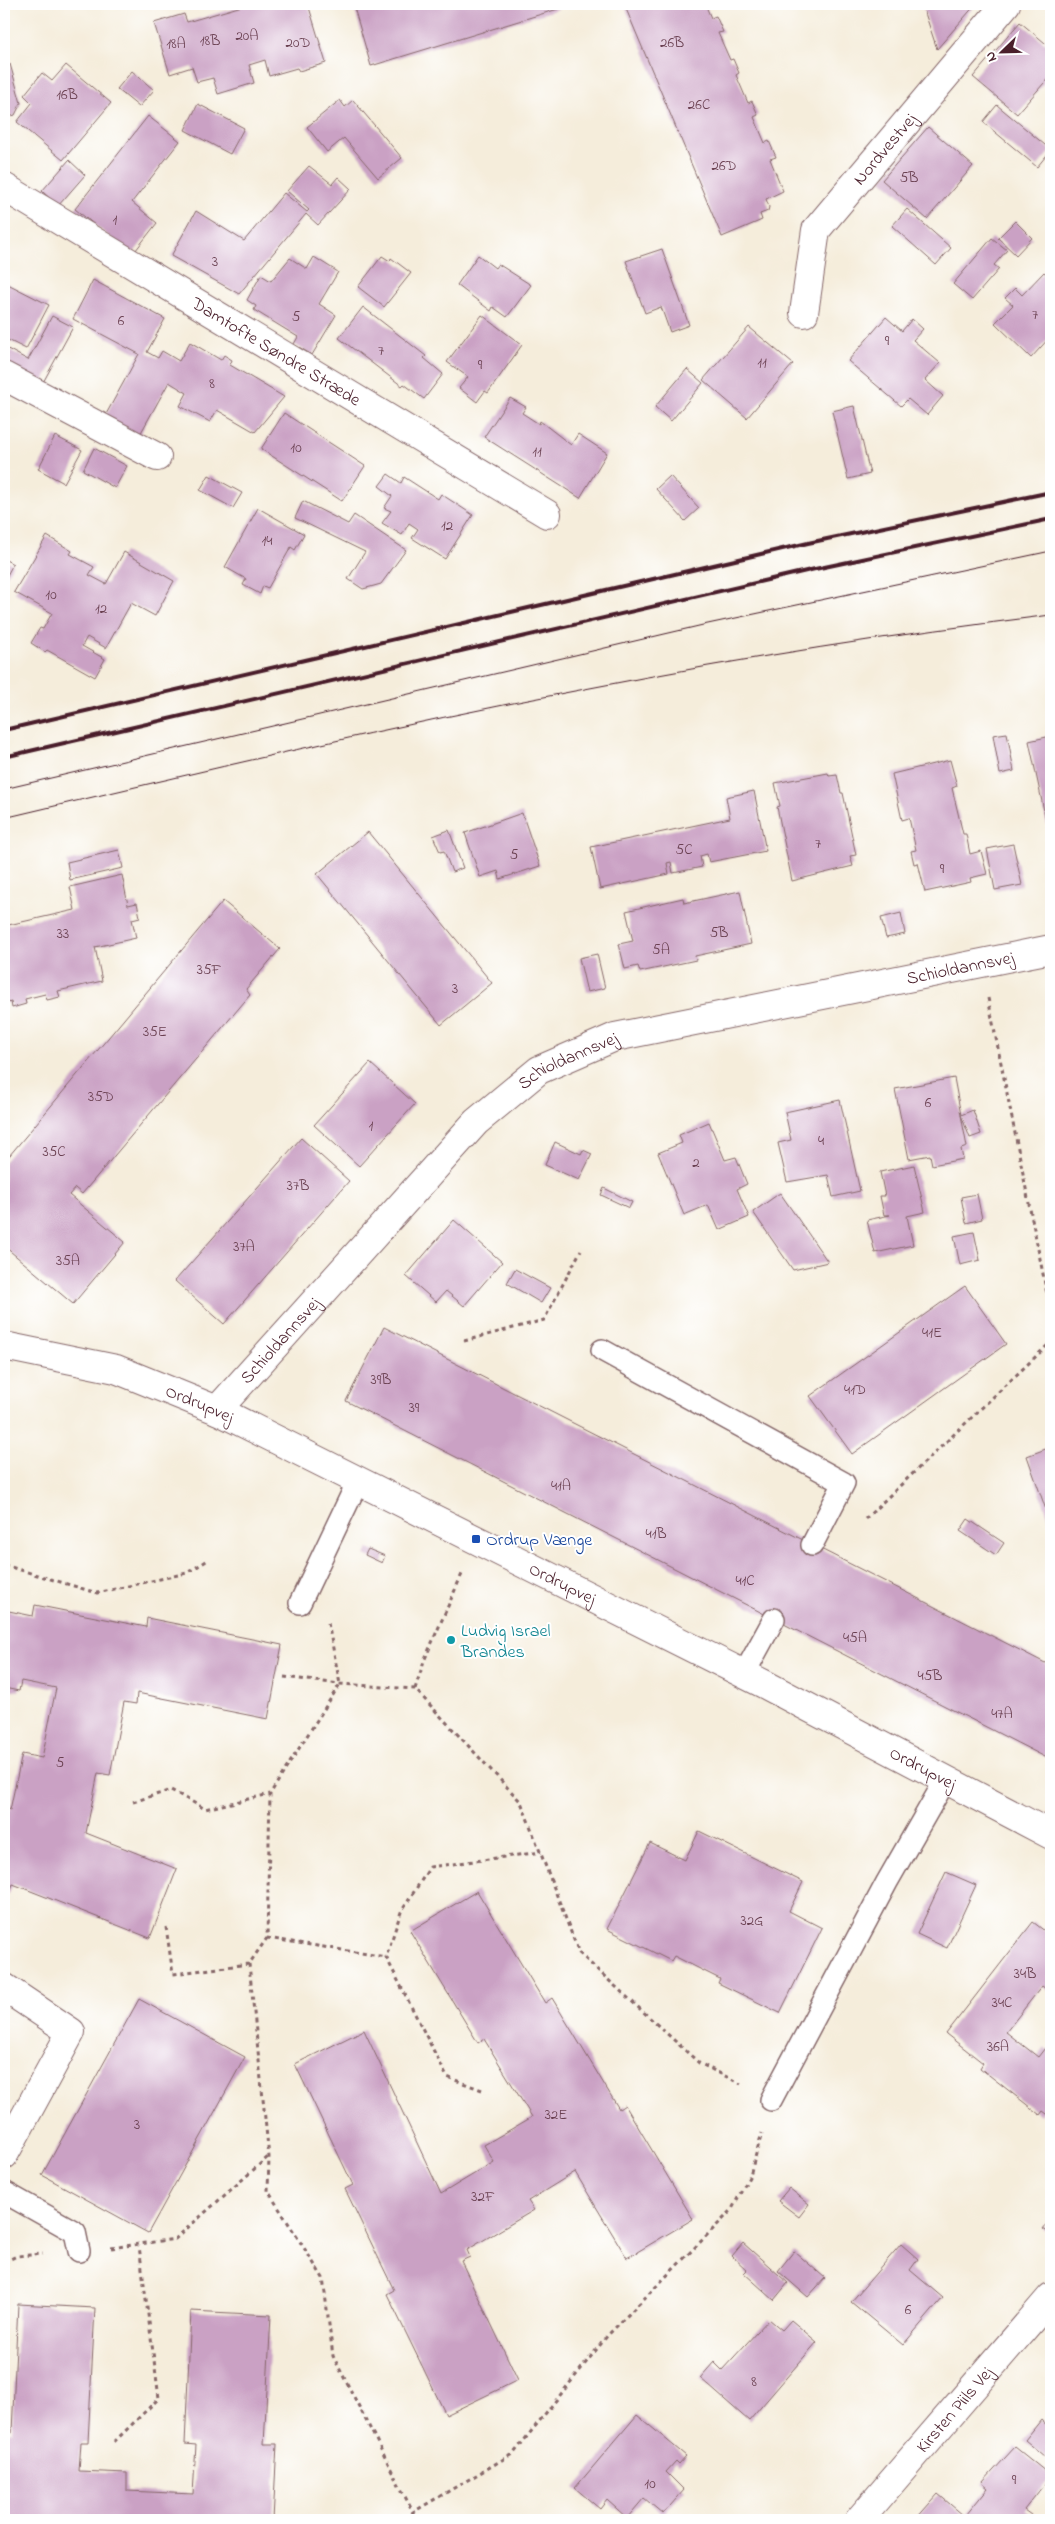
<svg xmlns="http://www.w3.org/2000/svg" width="1055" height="2524" font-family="'Indie Flower',sans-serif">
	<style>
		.building { fill: #caa1c4 }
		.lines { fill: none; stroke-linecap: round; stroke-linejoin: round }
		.lane-casing { stroke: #866769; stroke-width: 24 }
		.street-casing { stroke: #866769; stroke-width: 30 }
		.secondary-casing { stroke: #866769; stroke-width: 30 }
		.path { stroke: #866769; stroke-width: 3; stroke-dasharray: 4 4; stroke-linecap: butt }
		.lane { stroke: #fff; stroke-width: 21 }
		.street { stroke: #fff; stroke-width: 28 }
		.secondary { stroke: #fff; stroke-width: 28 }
		.tram { stroke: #4a1f2b; stroke-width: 1 }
		.rail { stroke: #4a1f2b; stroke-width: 4 }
		.transit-dot { fill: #1a4fb4; stroke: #fff; stroke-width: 2 }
		.culture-dot { fill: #0f9aa8; stroke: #fff; stroke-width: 2 }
		.labels { text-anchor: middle; stroke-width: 4; stroke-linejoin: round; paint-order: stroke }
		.number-label { font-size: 15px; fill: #6a4051 }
		.street-label { font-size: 18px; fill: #4a1f2b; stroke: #fff }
		.transit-label { font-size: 18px; fill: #164399; stroke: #fff; text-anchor: start }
		.culture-label { font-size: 18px; fill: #0d838f; stroke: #fff; text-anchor: start }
	</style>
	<rect width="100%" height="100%" fill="#fff"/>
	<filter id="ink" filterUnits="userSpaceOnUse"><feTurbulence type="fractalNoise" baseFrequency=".02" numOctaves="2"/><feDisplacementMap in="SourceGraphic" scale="10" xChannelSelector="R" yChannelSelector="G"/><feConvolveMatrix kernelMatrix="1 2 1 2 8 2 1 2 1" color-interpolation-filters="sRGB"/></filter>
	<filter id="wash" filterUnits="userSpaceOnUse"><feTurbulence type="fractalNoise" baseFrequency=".0096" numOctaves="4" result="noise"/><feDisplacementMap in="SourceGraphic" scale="20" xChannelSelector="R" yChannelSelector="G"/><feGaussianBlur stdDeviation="1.12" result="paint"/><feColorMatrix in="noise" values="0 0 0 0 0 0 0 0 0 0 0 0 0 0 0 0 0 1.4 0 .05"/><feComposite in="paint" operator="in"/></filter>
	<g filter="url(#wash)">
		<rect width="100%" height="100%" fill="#f5eddb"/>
		<g id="blocks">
			<g class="building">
				<polygon points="249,4 308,4 326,63 299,71 297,68 269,76 265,60 249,65 254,83 218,94 213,78 197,82 192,67 170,74 154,23 184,14 187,22"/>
				<polygon points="353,4 557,4 558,9 371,66"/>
				<polygon points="624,4 705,4 711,18 716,16 723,32 718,33 730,60 733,59 739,73 736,75 748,103 752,101 758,115 754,117 765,143 769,141 776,157 770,159 783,191 766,199 769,207 768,211 760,214 762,220 722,237"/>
				<polygon points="922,4 976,4 937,49"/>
				<polygon points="1020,22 1051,48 1051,75 1017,114 973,77"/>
				<polygon points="10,64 21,103 15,115 4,119 4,67"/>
				<polygon points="66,65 111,103 63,160 17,122 32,103 24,95 42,73 52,81"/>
				<polygon points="132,71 154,90 139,107 117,89"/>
				<polygon points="340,100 345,107 353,100 402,158 378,178 344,138 327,152 307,127"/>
				<polygon points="198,104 244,128 230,154 185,130"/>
				<polygon points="997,105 1051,150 1037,167 983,122"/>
				<polygon points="148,116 180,141 132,202 157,223 132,255 75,209"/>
				<polygon points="928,127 973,166 927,219 882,180"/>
				<polygon points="69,160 85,175 58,206 42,191"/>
				<polygon points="309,166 332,184 338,177 351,189 318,225 306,214 239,294 171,256 196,211 244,241 284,193 307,212 309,210 287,191"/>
				<polygon points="907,209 951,248 936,265 892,226"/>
				<polygon points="1015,221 1032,238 1016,255 998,238"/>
				<polygon points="992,238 1007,250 994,265 999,269 972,300 953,284"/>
				<polygon points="662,249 689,325 670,332 661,307 645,313 626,261"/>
				<polygon points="478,255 495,268 498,264 531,285 507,317 493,307 491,311 457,285"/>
				<polygon points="382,256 390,261 391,258 411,273 384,307 358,287"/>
				<polygon points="314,257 338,272 319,304 336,315 312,355 294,344 298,337 254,310 256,306 247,300 261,275 271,281 290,258 307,269"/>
				<polygon points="1044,272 1051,278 1051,336 1031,358 995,323 1013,305 1005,298 1015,288 1022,295"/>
				<polygon points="93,280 165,319 147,352 158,358 162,351 179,361 190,342 221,360 224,355 232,360 230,365 284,397 255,432 217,410 210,422 180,406 187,393 169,382 138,438 104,418 139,354 73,319"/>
				<polygon points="4,282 49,305 26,349 4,338"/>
				<polygon points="363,307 426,356 424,358 443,374 424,399 404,384 402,386 339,338"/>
				<polygon points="482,315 522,345 488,393 485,391 477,402 459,388 468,377 447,362"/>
				<polygon points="52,316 73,327 40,388 4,368 4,347 28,360"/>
				<polygon points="886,317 902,331 912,319 923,329 913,340 940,363 925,380 943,396 927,415 908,399 901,406 848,361"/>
				<polygon points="749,327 793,364 747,418 703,380"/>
				<polygon points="687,369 703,383 671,421 655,407"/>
				<polygon points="510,398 526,407 522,413 539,424 540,421 571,445 578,434 607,453 580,498 484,437"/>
				<polygon points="854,406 870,474 848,479 832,411"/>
				<polygon points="284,413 365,466 342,501 261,449"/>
				<polygon points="55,436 82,450 64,483 38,469"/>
				<polygon points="94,448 127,466 115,488 83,470"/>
				<polygon points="388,474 401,483 404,477 438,499 441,494 473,515 445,559 412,538 418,529 409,523 402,535 382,523 391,511 384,508 392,496 379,486"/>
				<polygon points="209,475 242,493 233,508 200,490"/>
				<polygon points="670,476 699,508 685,521 656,489"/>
				<polygon points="303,501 348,524 354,515 406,550 381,584 363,589 348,579 365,552 295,518"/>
				<polygon points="258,508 304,534 295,550 291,547 268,588 263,586 260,594 243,585 246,579 225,567"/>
				<polygon points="47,536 72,551 70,554 94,567 89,575 106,584 124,552 174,581 155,616 131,603 106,648 87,637 82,646 105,659 95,677 47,650 45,652 31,643 40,628 43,629 52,613 14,592"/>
				<polygon points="4,559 13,564 4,581"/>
				<polygon points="1007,733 1014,771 1000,774 993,735"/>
				<polygon points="1051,736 1051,823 1047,825 1029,741"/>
				<polygon points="950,760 957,786 952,788 963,834 966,834 970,854 981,851 987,874 970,878 971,882 925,892 918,863 914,864 911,851 916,850 909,818 902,820 892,774"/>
				<polygon points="828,773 829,776 837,775 841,793 843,793 856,855 850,856 853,866 792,881 777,807 780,806 775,783"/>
				<polygon points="754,791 766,851 709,862 707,854 700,856 702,867 673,873 671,862 667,863 669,874 600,889 591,847 730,818 726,797"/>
				<polygon points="522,813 540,866 500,879 498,871 480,877 465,833"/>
				<polygon points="449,830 463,868 452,872 444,851 440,852 433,836"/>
				<polygon points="368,832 492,983 441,1025 317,874"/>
				<polygon points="1013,844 1022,885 995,890 987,849"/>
				<polygon points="119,850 123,868 70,880 67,862"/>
				<polygon points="122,875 128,905 137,903 140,917 132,919 136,938 95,947 102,981 58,991 60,997 47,1000 45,994 25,999 26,1004 12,1008 11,1002 4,1004 4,926 75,910 70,887"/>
				<polygon points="740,891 751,944 695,956 696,960 640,972 638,966 625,969 619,944 633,941 626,911 683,898 684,903"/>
				<polygon points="223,901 280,949 246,989 250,995 82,1194 75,1188 69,1195 125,1242 73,1304 4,1246 4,1162"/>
				<polygon points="901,913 905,934 886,938 881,918"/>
				<polygon points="597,954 605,988 587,992 579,958"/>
				<polygon points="370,1063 415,1104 359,1166 314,1125"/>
				<polygon points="954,1078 967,1147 961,1149 963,1159 932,1165 930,1155 909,1159 895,1089"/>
				<polygon points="840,1100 860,1191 833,1197 828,1175 787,1182 778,1143 791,1140 785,1112"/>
				<polygon points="973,1110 981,1134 970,1138 961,1115"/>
				<polygon points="709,1122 725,1160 736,1157 747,1184 737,1189 749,1217 719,1230 708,1205 684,1215 658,1153 682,1143 679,1135"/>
				<polygon points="301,1138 349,1181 224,1324 175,1281"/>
				<polygon points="555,1142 581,1154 583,1150 592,1154 579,1180 545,1165"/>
				<polygon points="914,1165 925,1212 907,1216 913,1245 875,1253 867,1220 890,1215 884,1215 880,1196 885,1196 880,1172"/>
				<polygon points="604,1188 632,1202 629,1208 601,1195"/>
				<polygon points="780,1193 828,1262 793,1270 753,1212"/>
				<polygon points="977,1194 982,1219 966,1223 961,1197"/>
				<polygon points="454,1220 502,1262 464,1306 446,1291 436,1302 406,1276"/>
				<polygon points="974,1232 980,1260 960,1265 954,1236"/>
				<polygon points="515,1269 550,1288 541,1303 507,1283"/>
				<polygon points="965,1286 1006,1344 852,1454 810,1396"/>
				<polygon points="384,1327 1051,1666 1051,1760 346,1401"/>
				<polygon points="1051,1447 1051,1524 1027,1456"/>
				<polygon points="968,1519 1004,1543 996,1555 960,1531"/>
				<polygon points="368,1549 385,1556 382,1563 365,1555"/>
				<polygon points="35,1605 146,1627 147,1618 282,1645 268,1719 137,1693 136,1704 124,1702 110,1775 98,1773 86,1833 177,1869 150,1938 13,1884 9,1894 4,1892 4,1807 10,1810 22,1754 42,1758 56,1688 21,1681 19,1691 4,1688 4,1610 33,1616"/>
				<polygon points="699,1831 803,1882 789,1911 822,1928 780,2013 718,1983 720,1979 674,1956 671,1961 607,1929 650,1843 685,1860"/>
				<polygon points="946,1872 976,1885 947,1948 917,1934"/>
				<polygon points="477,1891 545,2003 552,1998 619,2109 625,2105 693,2219 627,2258 575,2172 528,2201 534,2210 467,2250 470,2257 461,2261 518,2380 446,2415 387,2294 394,2290 345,2189 353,2185 295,2064 364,2030 441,2194 494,2162 484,2145 532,2117 484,2039 478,2043 410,1931"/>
				<polygon points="1033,1922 1046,1932 1051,1925 1051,1990 1050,1992 1042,1986 1006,2032 1038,2057 1045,2048 1051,2052 1051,2117 1043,2111 1040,2115 980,2068 983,2063 946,2034"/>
				<polygon points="139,1999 245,2057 148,2233 42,2175"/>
				<polygon points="789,2188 809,2204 799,2217 778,2201"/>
				<polygon points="1051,2218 1051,2234 1043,2229"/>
				<polygon points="743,2243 788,2283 774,2300 744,2273 747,2270 732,2256"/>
				<polygon points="901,2244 918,2259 910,2270 943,2298 903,2345 851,2302"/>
				<polygon points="794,2251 825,2278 808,2297 778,2271"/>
				<polygon points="18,2304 95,2308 88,2442 81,2442 79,2471 127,2473 127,2491 193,2494 196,2445 185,2444 191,2311 271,2315 264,2444 277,2444 273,2520 4,2520 4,2432 12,2432"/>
				<polygon points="769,2319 782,2330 791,2320 817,2342 749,2421 700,2378 714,2362 722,2370"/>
				<polygon points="637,2415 686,2456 679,2464 676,2461 666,2472 684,2490 663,2514 644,2498 627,2518 607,2500 600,2509 575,2488"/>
				<polygon points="1041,2420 1051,2429 1051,2462 1025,2440"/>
				<polygon points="1015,2447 1051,2476 1024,2510 1038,2520 962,2520 988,2488 982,2483"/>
				<polygon points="938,2494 963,2515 959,2520 915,2520"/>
			</g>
		</g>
	</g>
	<g filter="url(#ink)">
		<use href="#blocks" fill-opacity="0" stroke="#866769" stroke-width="1"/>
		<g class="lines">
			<g class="lane-casing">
				<g id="lane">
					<polyline points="602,1350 844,1483 812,1545"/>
					<polyline points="300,1603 358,1481"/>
					<polyline points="744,1674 774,1619"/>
					<polyline points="771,2100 887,1882 946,1779"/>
					<polyline points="4,2192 75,2232 79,2251"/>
				</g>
			</g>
			<g class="street-casing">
				<g id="street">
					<path id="s1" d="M4 187 547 514"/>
					<path id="s2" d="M804 313 816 230 1006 4"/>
					<polyline points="4,376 157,457"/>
					<path id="s3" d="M217 1410 476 1122 539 1070 615 1037 1051 949"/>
					<polyline points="4,1987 71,2032 4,2155"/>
					<path id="s4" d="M859 2520 1051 2297"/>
				</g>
			</g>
			<g class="secondary-casing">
				<g id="secondary">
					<path id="s5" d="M4 1346 116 1369 217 1410 764 1684 1051 1835"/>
				</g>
			</g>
			<g class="path">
				<polyline points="988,998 1051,1314"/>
				<polyline points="464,1341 544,1320 581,1250"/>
				<polyline points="865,1519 1051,1342"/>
				<polyline points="4,1565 97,1593 187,1573 208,1560"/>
				<polyline points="328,1623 340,1684 270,1794 267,1938 249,1964 269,2157 268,2191 323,2278 333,2356 413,2512"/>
				<polyline points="284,1677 340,1684 415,1689 521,1802 579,1953 699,2063 741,2084"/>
				<polyline points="415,1689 424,1661 462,1574"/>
				<polyline points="133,1802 171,1790 205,1809 270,1794"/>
				<polyline points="166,1927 173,1974 249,1964"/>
				<polyline points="267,1938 386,1957"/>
				<polyline points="482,2090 447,2077 386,1957 401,1912 430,1867 541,1852"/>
				<polyline points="111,2248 175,2239 268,2157"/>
				<polyline points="4,2262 17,2256 43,2254"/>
				<polyline points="114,2442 159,2398 139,2246"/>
				<polyline points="407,2520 413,2512 514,2453 608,2335 731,2211 750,2175 762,2133"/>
			</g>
			<use href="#lane" class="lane"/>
			<use href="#street" class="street"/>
			<use href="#secondary" class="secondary"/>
			<g class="tram">
				<polyline points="4,789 703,625 1051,551"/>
				<path d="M4 818C199 772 394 725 590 688 743 658 897 634 1051 615"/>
			</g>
			<g class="rail">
				<polyline points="4,730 808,543 1051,492"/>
				<polyline points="4,757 815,569 1051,519"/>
			</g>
		</g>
	</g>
	<rect class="transit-dot" x="471" y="1534" width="10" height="10" rx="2.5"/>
	<circle class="culture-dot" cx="451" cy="1640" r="5"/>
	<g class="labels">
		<g class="number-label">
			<text x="247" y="40">20A</text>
			<text x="210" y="45">18B</text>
			<text x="298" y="47">20D</text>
			<text x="672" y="47">26B</text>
			<text x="176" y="48">18A</text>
			<text x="67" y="99">16B</text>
			<text x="699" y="109">26C</text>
			<text x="724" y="170">26D</text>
			<text x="909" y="182">5B</text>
			<text x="115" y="224">1</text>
			<text x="215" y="266">3</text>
			<text x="1035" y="319">7</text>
			<text x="296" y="321">5</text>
			<text x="121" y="325">6</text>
			<text x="887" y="345">9</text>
			<text x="381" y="355">7</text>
			<text x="762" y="367">11</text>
			<text x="480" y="369">9</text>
			<text x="212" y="388">8</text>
			<text x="296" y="452">10</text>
			<text x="537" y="456">11</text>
			<text x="447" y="530">12</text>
			<text x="267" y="545">14</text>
			<text x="51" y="599">10</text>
			<text x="101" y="613">12</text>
			<text x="818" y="848">7</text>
			<text x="684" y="854">5C</text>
			<text x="514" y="859">5</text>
			<text x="942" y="873">9</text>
			<text x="719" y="937">5B</text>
			<text x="63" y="938">33</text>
			<text x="661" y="954">5A</text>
			<text x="209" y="974">35F</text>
			<text x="455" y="993">3</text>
			<text x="155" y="1036">35E</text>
			<text x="101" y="1101">35D</text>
			<text x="928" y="1107">6</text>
			<text x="371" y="1130">1</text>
			<text x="821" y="1145">4</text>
			<text x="54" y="1156">35C</text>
			<text x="696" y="1167">2</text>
			<text x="298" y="1190">37B</text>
			<text x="244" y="1251">37A</text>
			<text x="68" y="1265">35A</text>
			<text x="932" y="1337">41E</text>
			<text x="381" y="1384">39B</text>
			<text x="855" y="1394">41D</text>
			<text x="414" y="1412">39</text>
			<text x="561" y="1490">41A</text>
			<text x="656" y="1538">41B</text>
			<text x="745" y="1585">41C</text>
			<text x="855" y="1642">45A</text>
			<text x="930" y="1680">45B</text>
			<text x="1002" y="1718">47A</text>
			<text x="60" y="1767">5</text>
			<text x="752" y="1925">32G</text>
			<text x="1025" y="1978">34B</text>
			<text x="1002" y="2007">34C</text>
			<text x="998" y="2051">36A</text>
			<text x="556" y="2119">32E</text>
			<text x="137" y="2129">3</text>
			<text x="483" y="2201">32F</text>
			<text x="908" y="2314">6</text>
			<text x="754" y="2386">8</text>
			<text x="1014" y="2484">9</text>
			<text x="650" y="2488">10</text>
		</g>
		<g class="street-label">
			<text dy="6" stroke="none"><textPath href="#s2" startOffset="190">Nordvestvej</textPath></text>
			<text dy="6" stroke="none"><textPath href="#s1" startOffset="318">Damtofte Søndre Stræde</textPath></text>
			<text dy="6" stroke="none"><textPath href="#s3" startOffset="904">Schioldannsvej</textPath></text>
			<text dy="6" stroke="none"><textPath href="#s3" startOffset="499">Schioldannsvej</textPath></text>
			<text dy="6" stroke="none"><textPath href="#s3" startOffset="94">Schioldannsvej</textPath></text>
			<text dy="6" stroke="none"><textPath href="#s5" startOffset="205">Ordrupvej</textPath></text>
			<text dy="6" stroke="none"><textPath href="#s5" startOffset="610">Ordrupvej</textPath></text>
			<text dy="6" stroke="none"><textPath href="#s5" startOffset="1015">Ordrupvej</textPath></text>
			<text dy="6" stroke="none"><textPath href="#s4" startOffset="146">Kirsten Piils Vej</textPath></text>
		</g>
		<g class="transit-label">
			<text x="486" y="1545">Ordrup Vænge</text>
		</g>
		<g class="culture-label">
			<text x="461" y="1636">Ludvig Israel<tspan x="461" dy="21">Brandes</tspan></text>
		</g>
	</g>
	<rect width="1055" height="2524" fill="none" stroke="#fff" stroke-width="20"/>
	<g transform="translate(1002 52) rotate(247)" stroke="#ffffff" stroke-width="4" paint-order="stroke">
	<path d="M0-4L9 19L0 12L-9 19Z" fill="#4a1f2b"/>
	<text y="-8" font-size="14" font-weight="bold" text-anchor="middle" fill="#4a1f2b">N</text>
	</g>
</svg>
